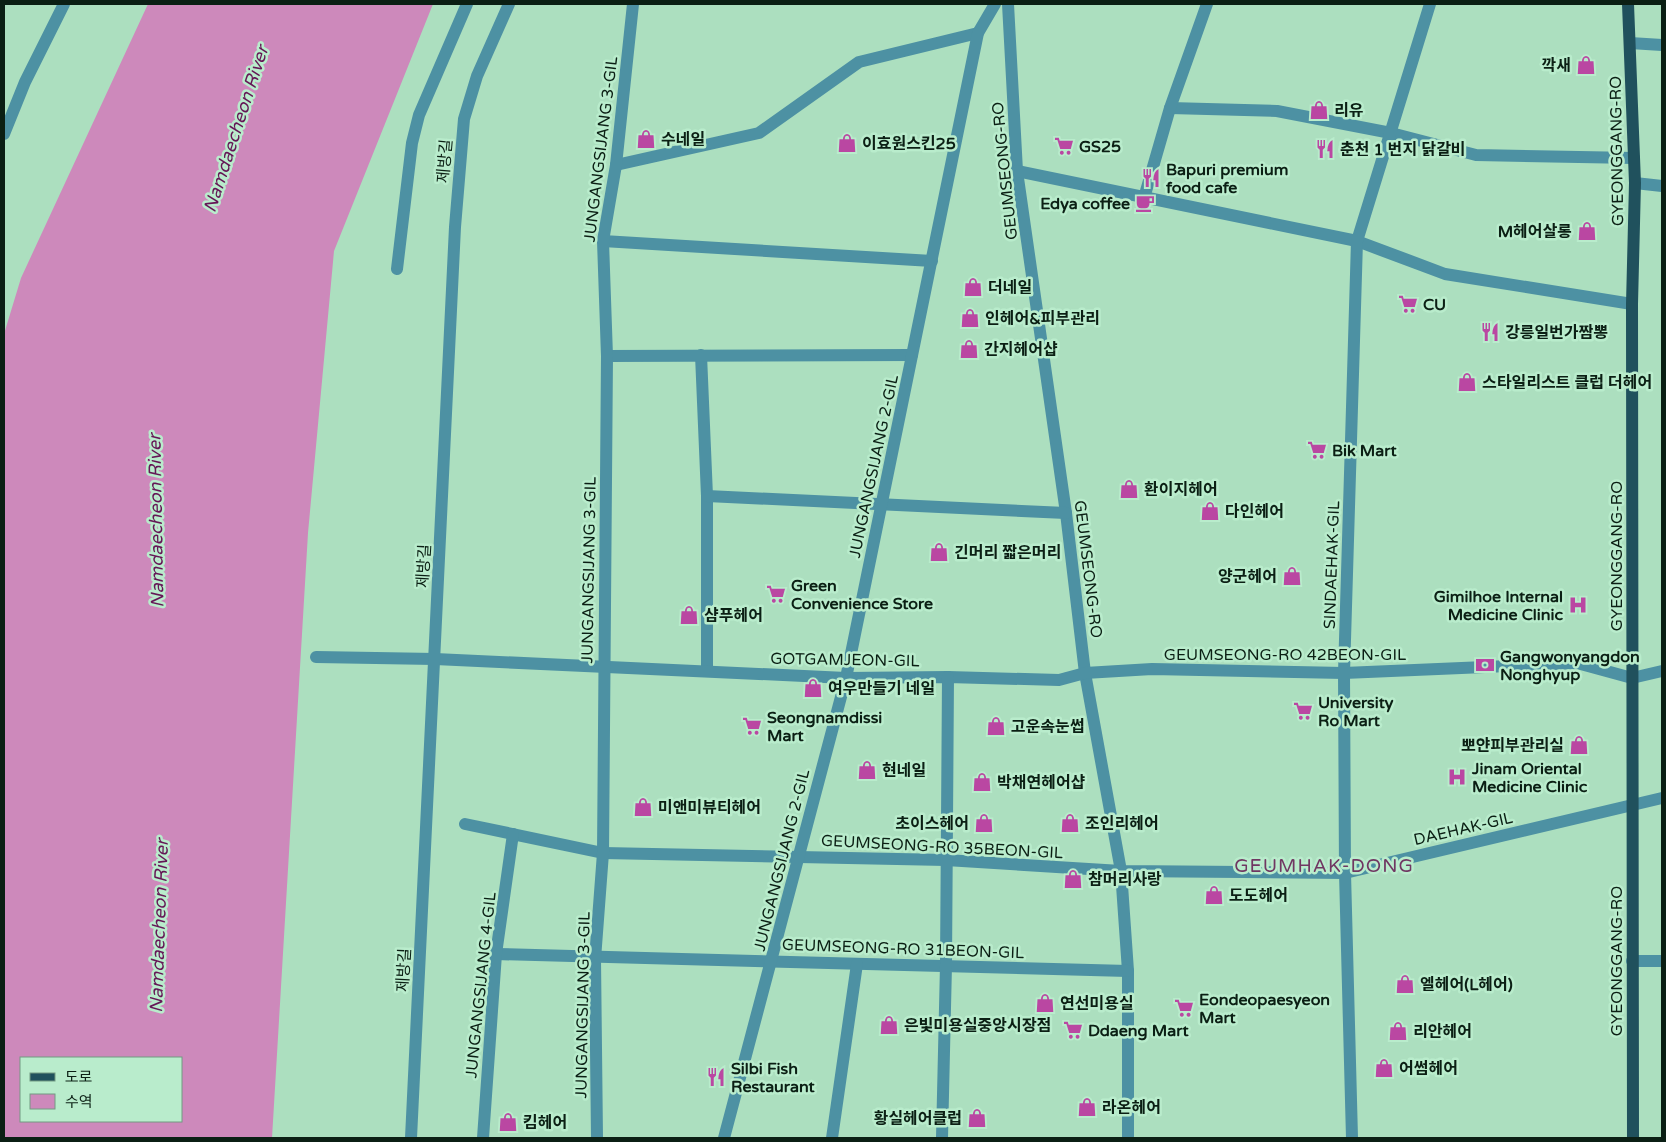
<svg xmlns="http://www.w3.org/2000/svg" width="1666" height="1142" font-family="'Varela Round','Noto Sans KR',sans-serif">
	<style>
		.water { fill: #cd89bb; fill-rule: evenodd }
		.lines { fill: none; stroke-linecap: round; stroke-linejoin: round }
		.minor { stroke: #4d91a3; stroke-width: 12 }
		.major { stroke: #20515d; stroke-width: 12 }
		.labels { text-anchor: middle; stroke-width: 5; stroke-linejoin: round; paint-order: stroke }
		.poi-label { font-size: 16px; font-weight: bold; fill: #0b1f14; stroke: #b9eccc; text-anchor: start }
		.street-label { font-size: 16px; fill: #0b1f14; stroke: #b9eccc }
		.water-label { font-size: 18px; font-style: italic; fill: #651656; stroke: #b9eccc }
		.quarter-label { font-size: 19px; letter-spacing: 1px; fill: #703762; stroke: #b9eccc }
	</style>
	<rect width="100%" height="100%" fill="#acdfbf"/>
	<path class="water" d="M148 4H433L334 251 308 533 272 1138H4V334L21 278ZM21 1058H181V1121H21Z"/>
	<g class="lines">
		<g class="minor">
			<polyline points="1008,4 1017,171 1066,513 1085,673 1121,871 1128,971 1128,1138"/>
			<polyline points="1630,43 1662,45"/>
			<polyline points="1170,108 1277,111 1391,133 1476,155 1634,158"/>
			<polyline points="4,134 25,82 64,4"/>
			<polyline points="616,165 759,133 859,62 978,33"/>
			<polyline points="1017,171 1357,241 1445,274 1632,304"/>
			<polyline points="1635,183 1662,186"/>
			<polyline points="1144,198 1170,108 1207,4"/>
			<polyline points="603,241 932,261"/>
			<polyline points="397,269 412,143 419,115 467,4"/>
			<polyline points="701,355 707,496 707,671"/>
			<polyline points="607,356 912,355"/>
			<polyline points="707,496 1066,513"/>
			<polyline points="316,657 435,659 846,678 948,677 1059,680 1085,673 1152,669 1344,673 1577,663 1632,678 1662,671"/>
			<polyline points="465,824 603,853 946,860 1121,871 1345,873 1662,798"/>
			<polyline points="496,954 1128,971"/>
			<polyline points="1632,961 1662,961"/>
			<polyline points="411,1138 455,227 464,119 477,76 509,4"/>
			<polyline points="483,1138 496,954 513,834"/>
			<polyline points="597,1138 595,959 603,853 607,356 603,241 616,165 633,4"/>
			<polyline points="724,1138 846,678 978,33 995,4"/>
			<polyline points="832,1138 857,964"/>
			<polyline points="942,1138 946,965 948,677"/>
			<polyline points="1352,1138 1345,873 1344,673 1357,241 1430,4"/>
		</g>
		<polyline class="major" points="1628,4 1635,183 1632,304 1633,1138"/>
	</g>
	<defs>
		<g id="shop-bare" transform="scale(1.5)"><path d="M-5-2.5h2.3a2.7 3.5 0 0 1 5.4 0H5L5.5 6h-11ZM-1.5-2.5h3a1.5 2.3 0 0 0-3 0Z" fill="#ba47a2" stroke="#b9eccc" stroke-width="2.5" paint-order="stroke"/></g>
		<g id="supermarket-bare" transform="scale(1.5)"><path d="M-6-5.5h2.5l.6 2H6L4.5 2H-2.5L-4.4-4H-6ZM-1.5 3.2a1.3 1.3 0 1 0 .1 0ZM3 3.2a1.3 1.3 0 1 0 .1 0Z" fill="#ba47a2" stroke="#b9eccc" stroke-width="2.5" paint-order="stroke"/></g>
		<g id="restaurant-bare" transform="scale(1.5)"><path d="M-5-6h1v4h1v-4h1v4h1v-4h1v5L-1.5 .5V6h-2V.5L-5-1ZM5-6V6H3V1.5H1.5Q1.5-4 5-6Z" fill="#ba47a2" stroke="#b9eccc" stroke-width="2.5" paint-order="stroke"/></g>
		<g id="cafe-bare" transform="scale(1.5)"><path d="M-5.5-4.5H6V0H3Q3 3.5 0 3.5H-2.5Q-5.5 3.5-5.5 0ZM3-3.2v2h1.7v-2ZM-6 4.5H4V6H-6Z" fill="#ba47a2" stroke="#b9eccc" stroke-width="2.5" paint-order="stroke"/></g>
		<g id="hospital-bare" transform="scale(1.5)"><path d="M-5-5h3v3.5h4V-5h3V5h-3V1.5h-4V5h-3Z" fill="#ba47a2" stroke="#b9eccc" stroke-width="2.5" paint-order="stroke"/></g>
		<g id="bank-bare" transform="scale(1.5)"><path d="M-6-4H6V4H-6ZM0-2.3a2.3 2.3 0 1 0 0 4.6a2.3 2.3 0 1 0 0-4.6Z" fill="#ba47a2" stroke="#b9eccc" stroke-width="2.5" paint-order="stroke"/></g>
	</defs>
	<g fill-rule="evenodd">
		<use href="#shop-bare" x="1586" y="65"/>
		<use href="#shop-bare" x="1319" y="110"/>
		<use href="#shop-bare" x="646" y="139"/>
		<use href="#shop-bare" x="847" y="143"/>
		<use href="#supermarket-bare" x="1064" y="146"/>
		<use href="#restaurant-bare" x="1325" y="149"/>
		<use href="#restaurant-bare" x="1151" y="178"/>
		<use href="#cafe-bare" x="1145" y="203"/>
		<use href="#shop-bare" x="1587" y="231"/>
		<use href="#shop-bare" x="973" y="287"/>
		<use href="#supermarket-bare" x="1408" y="304"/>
		<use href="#shop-bare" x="970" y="318"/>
		<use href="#restaurant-bare" x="1490" y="332"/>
		<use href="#shop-bare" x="969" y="349"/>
		<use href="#shop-bare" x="1467" y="382"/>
		<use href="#supermarket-bare" x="1317" y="450"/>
		<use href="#shop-bare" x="1129" y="489"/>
		<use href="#shop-bare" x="1210" y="511"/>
		<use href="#shop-bare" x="939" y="552"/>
		<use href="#shop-bare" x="1292" y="576"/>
		<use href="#supermarket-bare" x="776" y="594"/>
		<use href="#hospital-bare" x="1578" y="605"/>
		<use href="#shop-bare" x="689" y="615"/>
		<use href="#bank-bare" x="1485" y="665"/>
		<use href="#shop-bare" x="813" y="688"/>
		<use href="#supermarket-bare" x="1303" y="711"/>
		<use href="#supermarket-bare" x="752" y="726"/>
		<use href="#shop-bare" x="996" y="726"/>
		<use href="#shop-bare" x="1579" y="745"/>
		<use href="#shop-bare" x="867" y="770"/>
		<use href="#hospital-bare" x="1457" y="777"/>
		<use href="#shop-bare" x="982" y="782"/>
		<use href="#shop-bare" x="643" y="807"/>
		<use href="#shop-bare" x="984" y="823"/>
		<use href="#shop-bare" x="1070" y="823"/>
		<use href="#shop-bare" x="1073" y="879"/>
		<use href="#shop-bare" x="1214" y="895"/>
		<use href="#shop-bare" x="1405" y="984"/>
		<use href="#shop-bare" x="1045" y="1003"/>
		<use href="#supermarket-bare" x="1184" y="1008"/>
		<use href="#shop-bare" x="889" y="1025"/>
		<use href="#supermarket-bare" x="1073" y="1030"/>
		<use href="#shop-bare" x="1398" y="1031"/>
		<use href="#shop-bare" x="1384" y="1068"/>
		<use href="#restaurant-bare" x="716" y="1077"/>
		<use href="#shop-bare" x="1087" y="1107"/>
		<use href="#shop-bare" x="977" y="1118"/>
		<use href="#shop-bare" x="508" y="1122"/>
	</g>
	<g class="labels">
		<g class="poi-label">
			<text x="1571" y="71" text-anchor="end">깍새</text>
			<text x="1334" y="116">리유</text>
			<text x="661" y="145">수네일</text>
			<text x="862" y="149">이효원스킨25</text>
			<text x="1079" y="152">GS25</text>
			<text x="1340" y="155">춘천 1 번지 닭갈비</text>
			<text x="1166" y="175">Bapuri premium<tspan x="1166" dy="18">food cafe</tspan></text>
			<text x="1130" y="209" text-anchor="end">Edya coffee</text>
			<text x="1572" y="237" text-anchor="end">M헤어살롱</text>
			<text x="988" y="293">더네일</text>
			<text x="1423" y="310">CU</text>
			<text x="985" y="324">인헤어&amp;피부관리</text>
			<text x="1505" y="338">강릉일번가짬뽕</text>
			<text x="984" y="355">간지헤어샵</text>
			<text x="1482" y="388">스타일리스트 클럽 더헤어</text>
			<text x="1332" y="456">Bik Mart</text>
			<text x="1144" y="495">환이지헤어</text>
			<text x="1225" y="517">다인헤어</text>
			<text x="954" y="558">긴머리 짧은머리</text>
			<text x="1277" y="582" text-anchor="end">양군헤어</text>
			<text x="791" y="591">Green<tspan x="791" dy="18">Convenience Store</tspan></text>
			<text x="1563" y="602" text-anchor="end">Gimilhoe Internal<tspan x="1563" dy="18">Medicine Clinic</tspan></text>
			<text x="704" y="621">샴푸헤어</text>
			<text x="1500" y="662">Gangwonyangdon<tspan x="1500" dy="18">Nonghyup</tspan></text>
			<text x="828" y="694">여우만들기 네일</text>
			<text x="1318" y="708">University<tspan x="1318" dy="18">Ro Mart</tspan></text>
			<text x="767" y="723">Seongnamdissi<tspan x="767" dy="18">Mart</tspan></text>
			<text x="1011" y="732">고운속눈썹</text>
			<text x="1564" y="751" text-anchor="end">뽀얀피부관리실</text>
			<text x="1472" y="774">Jinam Oriental<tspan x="1472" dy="18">Medicine Clinic</tspan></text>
			<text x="882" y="776">현네일</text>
			<text x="997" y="788">박채연헤어샵</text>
			<text x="658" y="813">미앤미뷰티헤어</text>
			<text x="969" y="829" text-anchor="end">초이스헤어</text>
			<text x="1085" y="829">조인리헤어</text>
			<text x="1088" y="885">참머리사랑</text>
			<text x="1229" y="901">도도헤어</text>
			<text x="1420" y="990">엘헤어(L헤어)</text>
			<text x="1199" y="1005">Eondeopaesyeon<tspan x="1199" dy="18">Mart</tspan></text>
			<text x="1060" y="1009">연선미용실</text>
			<text x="904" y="1031">은빛미용실중앙시장점</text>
			<text x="1088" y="1036">Ddaeng Mart</text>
			<text x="1413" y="1037">리안헤어</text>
			<text x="731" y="1074">Silbi Fish<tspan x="731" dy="18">Restaurant</tspan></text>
			<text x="1399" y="1074">어썸헤어</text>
			<text x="1102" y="1113">라온헤어</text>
			<text x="962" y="1124" text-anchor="end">황실헤어클럽</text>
			<text x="523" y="1128">킴헤어</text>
		</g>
		<g class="street-label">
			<text transform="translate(600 149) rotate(-83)" y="6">JUNGANGSIJANG 3-GIL</text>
			<text transform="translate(1616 151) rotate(-91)" y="6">GYEONGGANG-RO</text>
			<text transform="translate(444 161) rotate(-85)" y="6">제방길</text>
			<text transform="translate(1004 171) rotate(-96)" y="6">GEUMSEONG-RO</text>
			<text transform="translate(873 466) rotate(-78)" y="6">JUNGANGSIJANG 2-GIL</text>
			<text transform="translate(1616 556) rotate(-90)" y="6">GYEONGGANG-RO</text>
			<text transform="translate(1331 565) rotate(-88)" y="6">SINDAEHAK-GIL</text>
			<text transform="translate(423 566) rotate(-87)" y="6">제방길</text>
			<text transform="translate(1089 569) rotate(83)" y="6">GEUMSEONG-RO</text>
			<text transform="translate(588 570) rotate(-89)" y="6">JUNGANGSIJANG 3-GIL</text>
			<text x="1285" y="660">GEUMSEONG-RO 42BEON-GIL</text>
			<text transform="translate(845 659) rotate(1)" y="6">GOTGAMJEON-GIL</text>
			<text transform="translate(1463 828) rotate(-13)" y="6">DAEHAK-GIL</text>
			<text transform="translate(942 846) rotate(3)" y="6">GEUMSEONG-RO 35BEON-GIL</text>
			<text transform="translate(781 860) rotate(-76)" y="6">JUNGANGSIJANG 2-GIL</text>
			<text transform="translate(903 948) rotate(2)" y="6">GEUMSEONG-RO 31BEON-GIL</text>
			<text transform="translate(1616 961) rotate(-90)" y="6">GYEONGGANG-RO</text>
			<text transform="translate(403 970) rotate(-87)" y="6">제방길</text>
			<text transform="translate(480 985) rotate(-84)" y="6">JUNGANGSIJANG 4-GIL</text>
			<text transform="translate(582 1005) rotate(-89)" y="6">JUNGANGSIJANG 3-GIL</text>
		</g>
		<g class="water-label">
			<text transform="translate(236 129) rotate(-72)" y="6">Namdaecheon River</text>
			<text transform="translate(156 521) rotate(-91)" y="6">Namdaecheon River</text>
			<text transform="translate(159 926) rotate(-88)" y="6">Namdaecheon River</text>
		</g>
		<g class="quarter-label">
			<text x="1324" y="872">GEUMHAK-DONG</text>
		</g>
	</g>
	<rect width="1666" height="1142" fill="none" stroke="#0b1f14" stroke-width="10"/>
	<rect x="20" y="1057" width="162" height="65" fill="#b9eccc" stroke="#739a82"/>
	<rect x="30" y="1073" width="25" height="8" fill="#20515d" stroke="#739a82"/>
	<text x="65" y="1082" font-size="15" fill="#0b1f14">도로</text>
	<rect x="30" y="1094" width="25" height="15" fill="#cd89bb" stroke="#739a82"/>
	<text x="65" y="1107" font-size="15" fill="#0b1f14">수역</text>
</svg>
